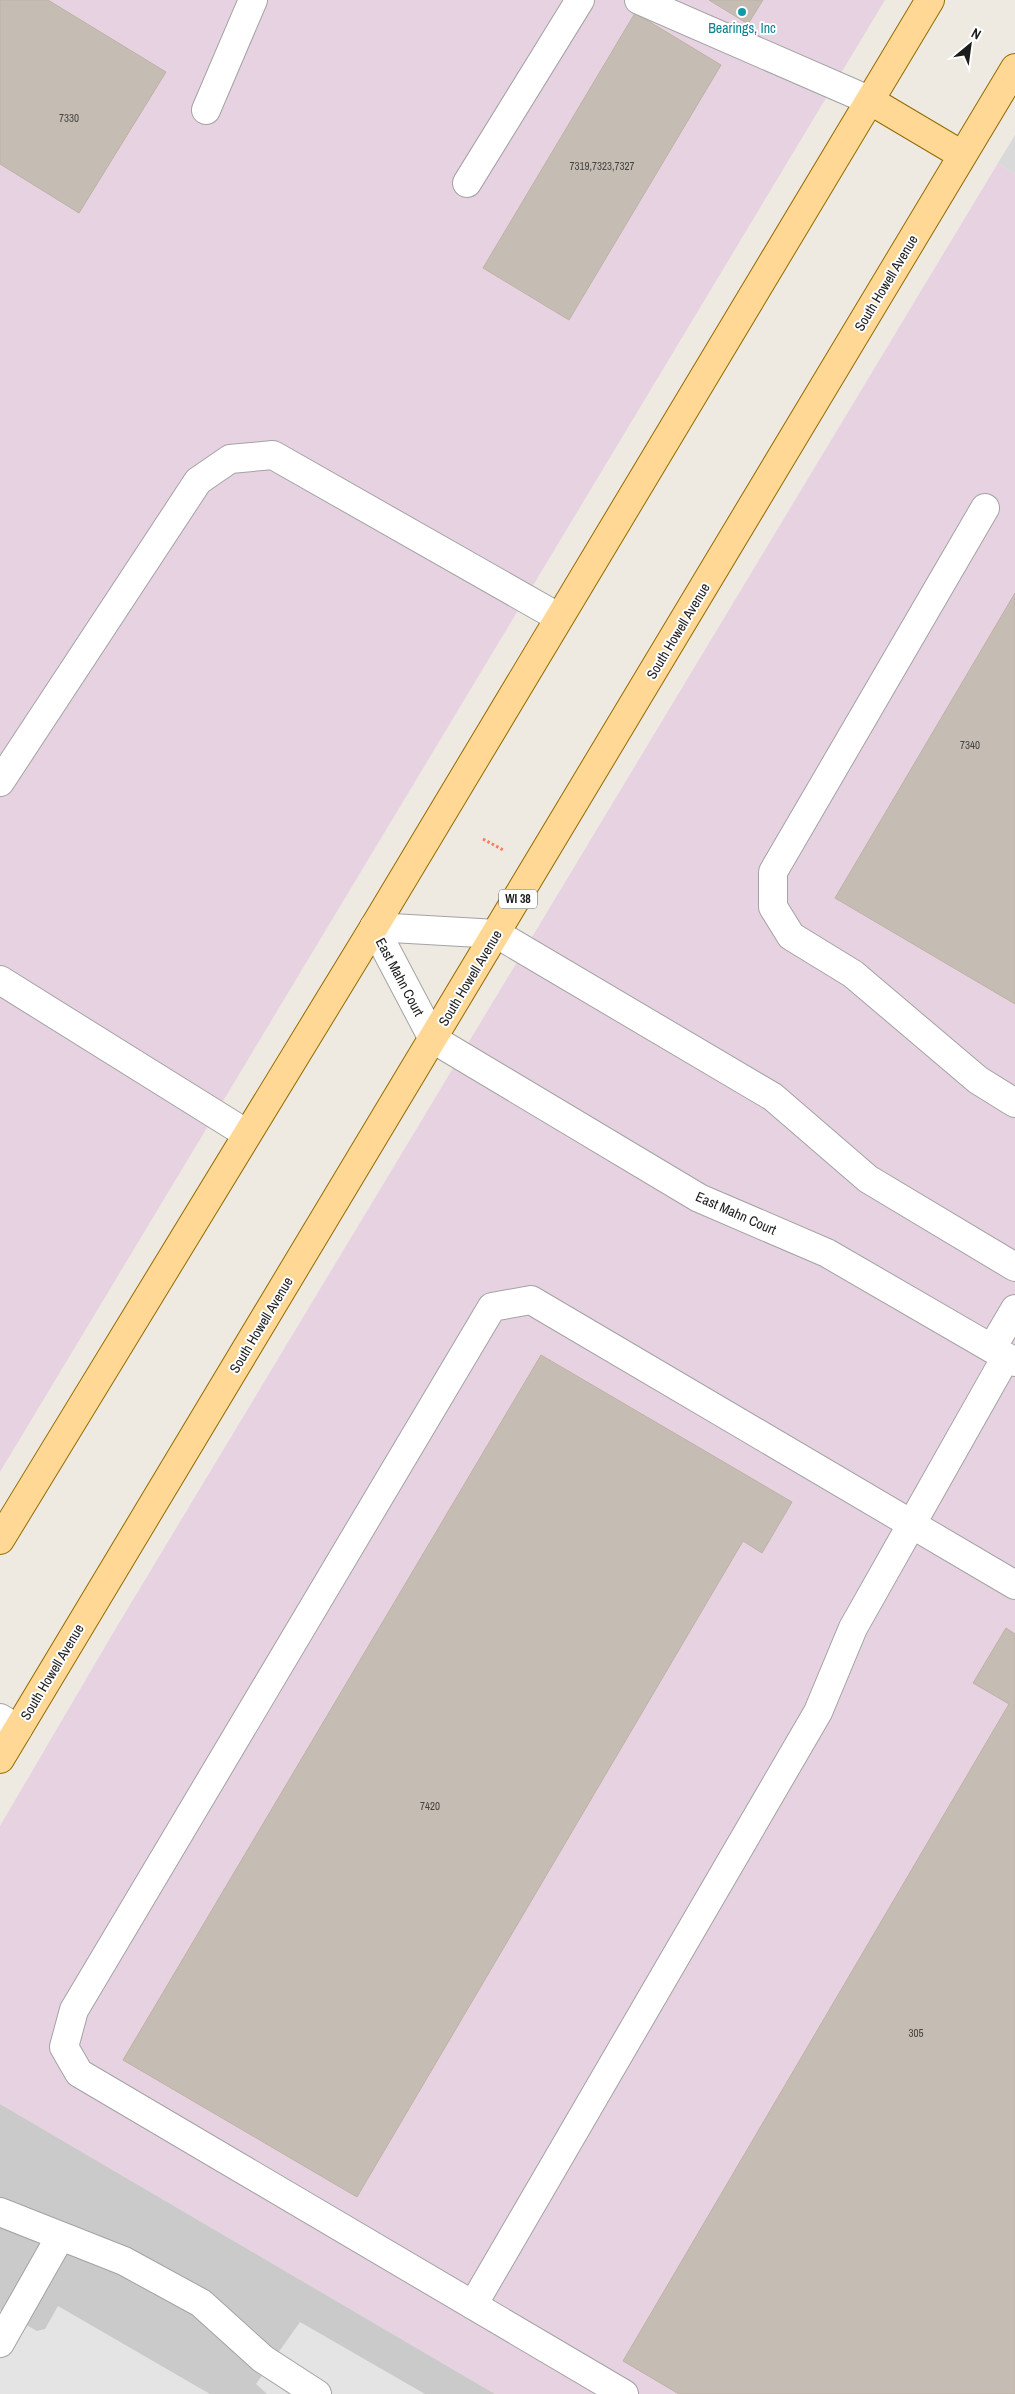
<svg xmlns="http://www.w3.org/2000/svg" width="1015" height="2394" font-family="'Archivo Narrow',sans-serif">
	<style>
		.residential { fill: #dad9d9 }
		.industrial { fill: #e7d2e2 }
		.religious { fill: #cacaca }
		.parking { fill: #e4e4e4 }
		.building { fill: #c5bdb4; stroke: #c0b1a3 }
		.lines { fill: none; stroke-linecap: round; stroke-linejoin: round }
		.minor-casing { stroke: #a3a3a3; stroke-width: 30 }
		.major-casing { stroke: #946c00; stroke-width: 30 }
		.path { stroke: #fe7b62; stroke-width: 3; stroke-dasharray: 2.5 2.5; stroke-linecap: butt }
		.minor { stroke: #fff; stroke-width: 28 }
		.major { stroke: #ffd895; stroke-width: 28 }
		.culture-dot { fill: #0f9aa8; stroke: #fff; stroke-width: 2 }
		.labels { text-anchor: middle; stroke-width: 4; stroke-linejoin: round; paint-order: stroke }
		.number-label { font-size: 11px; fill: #464442 }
		.shield { fill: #fff; stroke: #606060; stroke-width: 1 }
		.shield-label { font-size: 12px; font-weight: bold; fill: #1c1c1c }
		.culture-label { font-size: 14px; fill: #0d838f; stroke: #fff }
		.street-label { font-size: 14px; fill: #1c1c1c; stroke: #fff }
	</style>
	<rect width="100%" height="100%" fill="#eeeae1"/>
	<polygon class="residential" points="1015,135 1015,174 998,163"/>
	<g class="industrial">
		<polygon points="0,0 885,0 0,1472"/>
		<polygon points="998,163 1015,174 1015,2394 495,2394 0,2104 0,1826 116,1628"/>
	</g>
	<polygon class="religious" points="0,2104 495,2394 0,2394"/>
	<g class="parking">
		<polygon points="58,2306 210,2394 0,2394 0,2310 37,2331 45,2329"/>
		<polygon points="300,2322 425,2394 267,2394 256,2384"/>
	</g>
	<g class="building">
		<polygon points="0,0 48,0 166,72 79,213 0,164"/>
		<polygon points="709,0 763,0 748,24"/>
		<polygon points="635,13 721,65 569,320 483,268"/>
		<polygon points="1015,593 1015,1004 835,898"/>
		<polygon points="541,1355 792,1502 762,1553 743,1541 357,2197 123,2060"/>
		<polygon points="1006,1628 1015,1634 1015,2394 679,2394 623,2361 1009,1704 973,1683"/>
	</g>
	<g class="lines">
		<g class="minor-casing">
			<g id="minor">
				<polyline points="639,0 871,101"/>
				<polyline points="206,110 253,0"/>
				<polyline points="467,183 580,0"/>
				<polyline points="985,508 773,872 773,907 791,936 853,974 978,1080 1015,1103"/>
				<polyline points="0,782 198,481 230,459 273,455 558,617"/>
				<polyline points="374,927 433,1039 699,1198 827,1253 1015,1362"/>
				<polyline points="374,927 497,934 773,1097 868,1179 1015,1267"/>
				<polyline points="0,980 247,1134"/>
				<polyline points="992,1348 1015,1309"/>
				<polyline points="0,1718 18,1729"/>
				<polyline points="0,2212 124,2261 201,2303 263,2359 317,2394"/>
				<polyline points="473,2305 818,1712 853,1628 1006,1357"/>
				<polyline points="0,2343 60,2237"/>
				<polyline points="624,2394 79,2073 64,2047 74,2010 492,1307 531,1300 1015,1585"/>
			</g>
		</g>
		<g class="major-casing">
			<g id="major">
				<polyline points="871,101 962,155"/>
				<polyline points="0,1540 374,927 930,0"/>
				<polyline points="0,1759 1015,68"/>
			</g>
		</g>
		<polyline class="path" points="483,839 505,851"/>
		<use href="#minor" class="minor"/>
		<use href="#major" class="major"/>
	</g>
	<circle class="culture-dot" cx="742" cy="12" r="5"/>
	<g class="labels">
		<g class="number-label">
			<text x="69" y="122">7330</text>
			<text x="602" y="170">7319,7323,7327</text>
			<text x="970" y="749">7340</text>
			<text x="430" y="1810">7420</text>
			<text x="916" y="2037">305</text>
		</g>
		<rect class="shield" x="499" y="889.5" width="38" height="19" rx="4"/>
		<g class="shield-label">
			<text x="518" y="903">WI 38</text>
		</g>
		<g class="culture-label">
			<text x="742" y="33">Bearings, Inc</text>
		</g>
		<g class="street-label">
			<text transform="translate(886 283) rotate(-59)" y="5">South Howell Avenue</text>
			<text transform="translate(678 631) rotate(-59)" y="5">South Howell Avenue</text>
			<text transform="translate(400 977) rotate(62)" y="5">East Mahn Court</text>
			<text transform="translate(470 978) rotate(-59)" y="5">South Howell Avenue</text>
			<text transform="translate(736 1213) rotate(24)" y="5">East Mahn Court</text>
			<text transform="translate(261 1325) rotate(-59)" y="5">South Howell Avenue</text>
			<text transform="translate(52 1672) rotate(-59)" y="5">South Howell Avenue</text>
		</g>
	</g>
	<g transform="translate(970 45) rotate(29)" stroke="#ffffff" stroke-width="4" paint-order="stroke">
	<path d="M0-4L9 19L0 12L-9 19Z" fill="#1c1c1c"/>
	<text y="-8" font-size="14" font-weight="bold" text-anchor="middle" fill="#1c1c1c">N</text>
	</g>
</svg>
